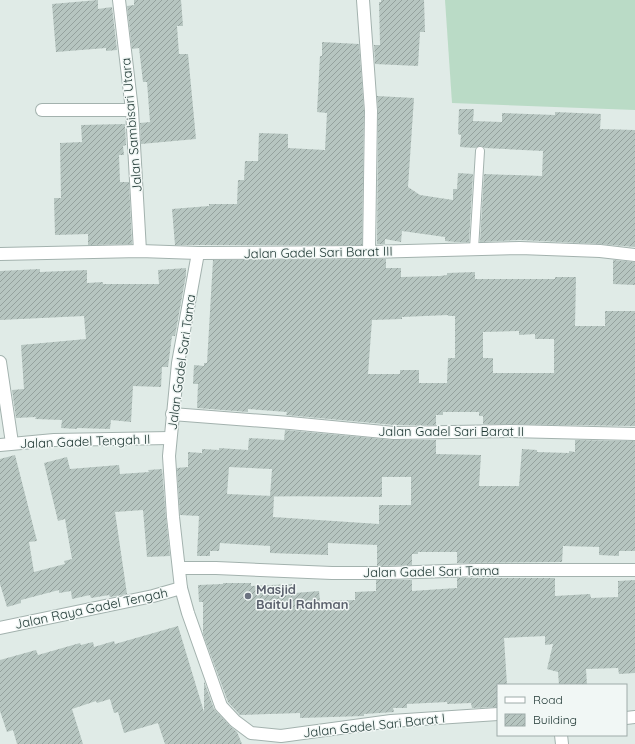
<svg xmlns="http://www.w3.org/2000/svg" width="635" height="744" font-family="Quicksand,sans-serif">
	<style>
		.grass { fill: #badbc6 }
		.building { fill: url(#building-hatch); fill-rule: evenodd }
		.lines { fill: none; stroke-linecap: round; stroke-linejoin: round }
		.lane-casing { stroke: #a3b2ae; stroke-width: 10 }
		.street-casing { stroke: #a3b2ae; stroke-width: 14 }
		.lane { stroke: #fff; stroke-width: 8 }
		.street { stroke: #fff; stroke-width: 12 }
		.worship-dot { fill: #6b7280; stroke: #f1f7f5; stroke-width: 1.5 }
		.labels { text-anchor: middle; stroke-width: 3; stroke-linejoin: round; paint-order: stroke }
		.street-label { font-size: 13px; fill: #223a36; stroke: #f1f7f5 }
		.worship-label { font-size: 13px; font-weight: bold; fill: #5b616d; stroke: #f1f7f5; text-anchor: start }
	</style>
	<defs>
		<pattern id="building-hatch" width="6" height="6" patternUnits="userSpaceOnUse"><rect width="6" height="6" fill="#b6c5c0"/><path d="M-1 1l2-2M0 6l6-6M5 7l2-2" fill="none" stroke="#94a19d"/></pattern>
	</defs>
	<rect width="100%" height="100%" fill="#e0ebe7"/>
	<polygon class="grass" points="445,0 635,0 635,110 452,103"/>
	<g class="building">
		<polygon points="98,0 98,9 112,7 117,50 106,51 106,48 56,52 52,4"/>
		<polygon points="134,0 181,0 183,26 177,26 179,54 188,54 196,139 141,144 140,123 150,122 147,82 143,82 139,48 132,49 127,6 134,5"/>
		<polygon points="381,0 424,0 425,32 420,32 418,66 375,64 374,45 380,45 379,2 381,2"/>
		<polygon points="322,42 359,44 364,111 362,245 175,245 172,209 209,206 209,204 237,204 238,180 244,180 245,161 258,161 259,133 288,134 288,148 325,150 327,113 317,112 320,56 322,56"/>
		<polygon points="377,96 414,98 408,187 420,195 453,200 453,189 457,189 458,173 473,174 469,242 456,242 445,241 445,237 402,231 401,242 385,239 385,244 377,244 378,111"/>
		<polygon points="459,109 474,109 473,121 502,122 502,113 555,115 555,112 601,114 600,129 635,130 635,247 600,244 520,240 480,242 484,174 542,176 543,151 485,148 480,146 475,148 460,147 461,135 458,134"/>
		<polygon points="125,124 126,145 123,146 124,155 119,155 120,182 129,182 132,244 88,245 88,234 55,235 54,198 61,198 60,143 82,142 81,125"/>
		<path d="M386 259V268H401V277L440 276 447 275V273L475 272V279H555V277H576L575 326H605V311H635V426L483 424V416H479V412H443V415H436V425H394L286 415 287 412 248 409V412L197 408 198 384H193L194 365 204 366V363H207L213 260ZM448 315V316H455V358H448L447 383H419V370H400V374H368L372 320 402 319V317ZM519 331V335L535 334V339H554V373H493V358H483V332Z"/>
		<polygon points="613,260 635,262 635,285 613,284"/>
		<polygon points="186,268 186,275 175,336 172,336 168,367 162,367 161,387 133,386 131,422 111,420 110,429 77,428 77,429 61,428 62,420 35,419 36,417 16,418 12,390 24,389 21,345 86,339 84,316 0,320 0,271 40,269 40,272 87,270 87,283 103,282 103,284 159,284 158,270"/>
		<path d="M285 430 393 440H436V454L481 455 479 486H519L522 449 537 450V452L569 453V451L575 452V440L635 441V551H619V556L599 555V547L563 546 562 562 457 563V552H418V554H412V565L377 566V545L328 543V555L270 553V546L220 543 219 551H210V556H197L199 516 180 515 177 468 188 467V452L202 453V449L219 450V448L248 450 249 438 284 440ZM229 467 272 469 270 496 382 497V477H411V505H379V524L273 517 274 496 227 494Z"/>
		<polygon points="15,455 37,541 29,542 34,572 65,564 64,561 72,559 65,519 58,521 44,463 67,457 70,469 119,465 120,474 149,472 148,470 162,469 166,518 170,556 147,557 143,510 115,512 127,594 110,597 109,595 91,598 90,595 72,599 71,591 59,593 59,590 21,600 21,603 7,607 0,584 0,459"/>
		<polygon points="457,578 555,578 555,596 590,594 591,598 618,597 618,581 635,580 635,673 619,674 618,668 586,669 587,685 559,685 558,672 547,669 553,644 545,645 545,636 504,638 507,685 498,685 498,707 472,708 471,703 447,704 447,702 407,704 407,708 393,708 394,712 364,714 364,716 300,718 300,713 240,715 228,702 203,634 203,602 199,602 198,585 223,584 223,583 251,583 251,586 294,584 295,593 319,591 320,601 355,600 355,592 376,591 376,580 412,580 412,591 457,588"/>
		<polygon points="178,626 204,712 204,681 214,709 230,726 237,732 242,744 165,744 158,723 124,733 118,712 114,713 110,699 97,703 96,701 72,709 83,744 17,744 13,730 7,732 0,711 0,660 36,650 38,655 80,643 81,645 93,642 94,647 114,641 115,644"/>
	</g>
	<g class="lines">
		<g class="lane-casing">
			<polyline id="lane" points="474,249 480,151"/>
		</g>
		<g class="street-casing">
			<g id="street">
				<polyline points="119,0 132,110 140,251"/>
				<polyline points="363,0 371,111 369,252"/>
				<polyline points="42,110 132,110"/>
				<polyline points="198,253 178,363 169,456 173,517 181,588 188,613 221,706 235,721 251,733 281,736 391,721 498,714"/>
				<polyline points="0,254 140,251 198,253 369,252 520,248 600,251 635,255"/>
				<polyline points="0,362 12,443"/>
				<polyline points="172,414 290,423 394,433 510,431 635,434"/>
				<polyline points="0,445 54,440 170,438"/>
				<polyline points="179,568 216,568 332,573 388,573 477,570 635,570"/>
				<polyline points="0,628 153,596 181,588"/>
				<polyline points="626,718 635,717"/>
				<polyline points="561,735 562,744"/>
			</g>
		</g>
		<use href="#lane" class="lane"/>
		<use href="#street" class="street"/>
	</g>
	<circle class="worship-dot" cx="248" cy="596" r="4"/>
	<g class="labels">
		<g class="street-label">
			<text transform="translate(131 125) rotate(-95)" y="5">Jalan Sambisari Utara</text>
			<text transform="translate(318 252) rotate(-1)" y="5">Jalan Gadel Sari Barat III</text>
			<text transform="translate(181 362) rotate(-82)" y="5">Jalan Gadel Sari Tama</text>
			<text x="451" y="436">Jalan Gadel Sari Barat II</text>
			<text transform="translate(85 441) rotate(-2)" y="5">Jalan Gadel Tengah II</text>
			<text transform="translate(431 571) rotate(-1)" y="5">Jalan Gadel Sari Tama</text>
			<text transform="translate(91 608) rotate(-12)" y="5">Jalan Raya Gadel Tengah</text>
			<text transform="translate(374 725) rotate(-6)" y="5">Jalan Gadel Sari Barat I</text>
		</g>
		<g class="worship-label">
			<text x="256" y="594">Masjid<tspan x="256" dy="15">Baitul Rahman</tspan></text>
		</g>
	</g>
	<rect x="497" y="684" width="130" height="52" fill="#f1f7f5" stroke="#9eaba9"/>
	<rect x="505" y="697" width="20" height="6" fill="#ffffff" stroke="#9eaba9"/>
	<text x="533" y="704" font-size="12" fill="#223a36">Road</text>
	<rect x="505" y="714" width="20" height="12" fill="url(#building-hatch)" stroke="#9eaba9"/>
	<text x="533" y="724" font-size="12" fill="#223a36">Building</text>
</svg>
